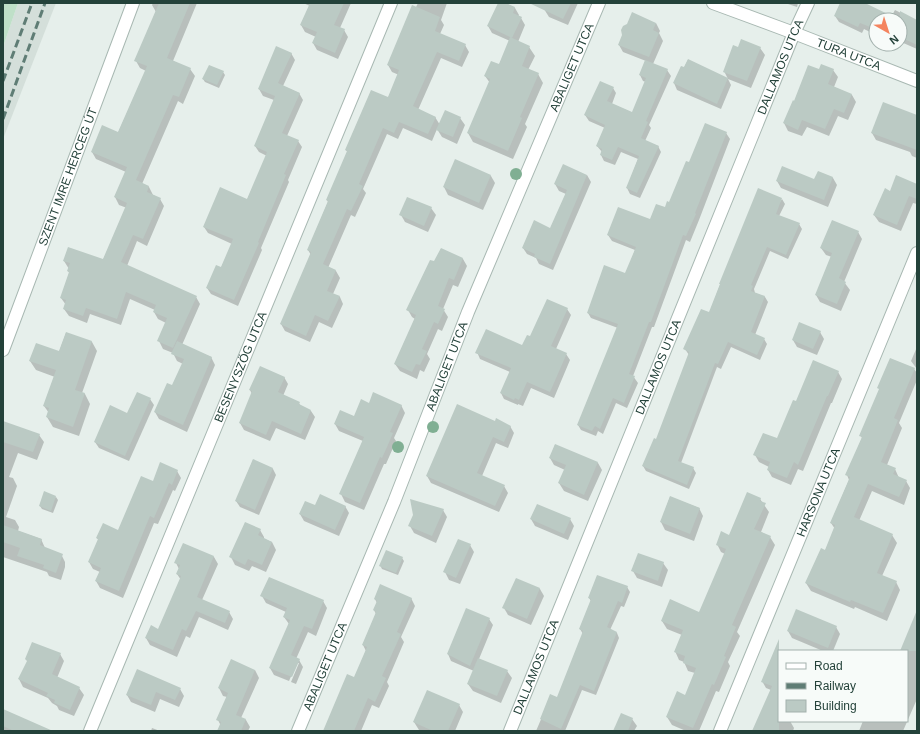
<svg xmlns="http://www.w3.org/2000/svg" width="920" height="734" font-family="Arial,sans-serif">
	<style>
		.built { fill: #d4dfda }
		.green { fill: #bfe0c8 }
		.shadow { fill: #0003 }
		.building { fill: #bbcac4 }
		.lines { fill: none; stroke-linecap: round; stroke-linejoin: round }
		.minor-casing { stroke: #a8b8b2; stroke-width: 14 }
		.tertiary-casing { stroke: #a8b8b2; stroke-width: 14 }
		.minor { stroke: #fff; stroke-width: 12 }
		.tertiary { stroke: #fff; stroke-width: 12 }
		.rail { stroke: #5f7d75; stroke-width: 3; stroke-dasharray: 8 4; stroke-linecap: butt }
		.tree { fill: #80af93 }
		.labels { text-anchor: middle; stroke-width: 4; stroke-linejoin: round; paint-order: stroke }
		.street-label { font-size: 12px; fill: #24423a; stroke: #f7fbf9 }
	</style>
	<rect width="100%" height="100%" fill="#e6efeb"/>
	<polygon class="built" points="18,3 56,3 3,139 3,47"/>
	<polygon class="green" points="3,3 18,3 3,47"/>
	<g class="shadow">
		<polygon points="153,3 197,3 173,61 190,69 195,76 183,104 178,101 142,184 149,187 153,195 160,199 164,206 147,246 137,241 127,266 196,297 200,304 182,345 211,357 215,365 187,432 159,419 155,412 173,386 183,364 177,361 173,353 163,349 159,341 166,323 158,319 154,312 155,310 130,299 121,325 90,314 87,323 69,316 64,309 66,305 61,298 70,274 68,271 69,269 64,261 103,260 127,208 119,205 115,197 126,172 96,159 92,152 118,133 146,71 140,68 136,61 156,12 152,5"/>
		<polygon points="303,3 351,3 340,28 344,30 348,37 338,59 317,50 313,43 316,37 305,32 301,25 310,6"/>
		<polygon points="418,3 447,3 441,20 444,25 440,34 465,45 469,52 462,67 441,58 418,110 435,117 440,125 460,118 465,125 457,144 442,137 437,129 432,141 403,128 398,139 387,134 363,189 366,193 355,217 351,215 328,268 336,271 340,278 333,294 340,297 343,304 332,328 319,322 310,342 285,331 281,324 311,255 308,250 328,202 327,200 348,153 346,150 388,98 399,75 392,72 388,65"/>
		<polygon points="499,3 504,3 515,8 519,15 518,17 521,18 525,25 518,42 529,47 535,56 528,70 538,74 543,83 525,124 527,127 513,159 473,142 468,133 490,83 485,76 499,65 510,41 492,33 488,26"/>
		<polygon points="548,3 578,3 568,25 549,17 544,9"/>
		<polygon points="785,3 798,3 797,7"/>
		<polygon points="841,3 863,3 891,17 895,10 917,21 917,49 901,42 900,44 900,20 876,20 876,31 874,34 864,29 862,33 839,22 835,16"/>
		<polygon points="656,23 660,31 659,33 663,41 653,64 667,70 671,76 649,125 651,128 645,141 658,146 661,152 640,198 630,194 627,188 638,159 621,152 615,165 604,161 601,155 602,152 597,146 605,128 589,121 585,115 613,88 616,93 612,104 633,113 646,82 643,81 640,75 646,61 623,52 619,45"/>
		<polygon points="738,48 760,48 765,55 751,88 728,79 731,85 721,109 677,90 674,83 681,67 684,68 688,60 728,79 724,71"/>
		<polygon points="291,53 295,60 283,86 299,93 303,100 287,136 298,141 302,147 288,180 289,182 261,248 262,250 238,306 211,294 207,288 221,268 232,244 208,233 204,227 247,200 267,156 259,152 255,146 274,100 263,96 259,89"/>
		<polygon points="833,70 838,77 834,87 852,95 856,102 848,120 838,116 829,136 807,127 802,136 788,131 784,123 795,102 820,71"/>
		<polygon points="223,72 225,75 219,88 205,82 203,79"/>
		<polygon points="917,116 917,158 912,156 910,152 876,140 872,133"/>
		<polygon points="726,133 730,139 699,220 690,242 686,240 654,327 652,327 633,376 638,383 627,408 616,403 603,434 598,431 596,436 581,430 578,425 618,328 591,318 588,313 626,275 635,250 612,241 608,235 650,221 665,208 670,203 690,163"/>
		<polygon points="455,161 491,176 495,183 483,210 448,195 444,187"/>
		<polygon points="818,172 833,178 837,185 828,207 781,188 777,181 815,181"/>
		<polygon points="587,175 591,182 553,270 539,264 536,258 527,254 523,248 551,229 566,194 559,191 555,184"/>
		<polygon points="917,185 917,204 913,203 901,231 879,222 874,215 891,192"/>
		<polygon points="782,199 785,204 779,216 799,224 802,229 788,259 770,251 754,289 755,293 765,297 768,302 755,335 764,339 767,344 760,360 731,347 721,369 717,367 681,463 693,468 696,473 689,489 646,471 643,466 657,441 689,355 685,349 709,314 720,285 720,284"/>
		<polygon points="431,208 436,215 428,232 405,222 401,215"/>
		<polygon points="858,232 862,239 844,282 850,290 841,311 820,302 816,295 832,257 826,255 821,248"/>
		<polygon points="441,249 463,259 467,266 458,287 453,285 443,309 448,317 442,331 438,329 427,354 430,359 424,372 420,370 417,379 400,371 395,364 415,319 412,317 408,310 435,263"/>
		<polygon points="567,309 571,315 556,349 566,354 570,360 554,398 531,388 523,406 518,404 518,405 504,399 501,393 510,372 480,359 477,352 523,346 531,338"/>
		<polygon points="820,332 824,339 817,355 797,347 793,340"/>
		<polygon points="66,333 92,342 97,351 82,393 85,394 90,404 79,436 53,427 47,417 49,413 44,406 55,377 36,370 30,361 59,352"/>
		<polygon points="917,347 917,369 911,361"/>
		<polygon points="914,369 917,373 917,380 899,423 902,428 887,465 895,469 899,478 906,481 910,488 904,505 872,491 859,521 892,535 897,543 882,576 896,582 900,590 887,621 855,607 854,609 811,591 806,583 825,551 835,529 831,523 849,480 847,475 862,438 861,436"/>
		<polygon points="838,372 842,379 832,403 831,403 803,471 798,469 791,485 772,477 768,470 769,467 759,462 755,455 777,440 796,403"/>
		<polygon points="284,377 288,384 283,396 299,403 301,407 311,411 315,417 305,440 276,428 270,441 244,430 240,423 252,394 250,390"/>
		<polygon points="150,399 154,405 129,461 99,448 95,442 128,414"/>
		<polygon points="401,405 405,413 394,438 396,441 386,464 384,464 364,510 345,502 341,494 363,441 339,431 335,424 354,417"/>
		<polygon points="3,422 39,435 44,442 37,460 18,453 9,477 13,478 17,486 6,517 15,520 19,527 18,531 41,539 45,548 61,554 65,562 65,567 61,580 49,576 47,572 3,557"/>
		<polygon points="495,422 510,426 514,433 508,448 496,443 482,476 504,486 508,493 499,512 431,483 427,476"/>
		<polygon points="555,445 598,463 602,470 588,501 564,491 559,483 565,470 554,465 550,458"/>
		<polygon points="253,460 273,469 276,475 259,515 240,507 236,501"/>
		<polygon points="177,471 181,478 175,491 173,490 158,524 154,523 123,598 100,588 96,581 100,572 93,569 89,562 99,541 97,538 118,531 153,482"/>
		<polygon points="56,497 58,500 53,513 42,509 40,506"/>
		<polygon points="670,497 699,508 703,516 694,541 665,530 661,522"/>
		<polygon points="760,499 769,512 761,532 770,537 775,545 737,632 740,636 728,662 730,666 719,692 716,691 699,731 686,731 672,725 667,717 686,696 695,673 688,671 684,662 679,660 675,651 682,635 667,629 662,621 700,613 725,554 721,552 717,544 730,536"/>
		<polygon points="345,506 349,513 339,536 304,521 300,514 315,507"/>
		<polygon points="443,510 447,517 436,543 414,533 410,526"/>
		<polygon points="531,519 570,519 574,526 568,540 535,526"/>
		<polygon points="260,530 264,537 264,539 272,542 276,550 266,572 252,566 249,571 235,565 231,557"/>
		<polygon points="184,544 214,557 218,564 202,600 229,612 233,619 228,630 199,617 190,638 186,636 177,657 150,645 146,638 159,630 181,580 177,574 179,569 176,563"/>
		<polygon points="470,545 474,552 460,584 449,580 445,572"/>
		<polygon points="402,558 404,561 398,575 382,569 380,565"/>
		<polygon points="663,563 668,570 662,587 637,578 633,571"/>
		<polygon points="516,579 540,589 544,596 531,625 508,615 504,608"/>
		<polygon points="627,587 630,592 624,607 621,606 610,630 617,633 619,638 596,695 582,690 565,731 536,731 551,696 558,698 583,634 580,629 591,601 589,598"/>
		<polygon points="262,596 323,601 327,608 316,636 308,632 296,659 299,660 303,667 296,684 291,682 299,663 297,663 289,681 274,675 270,668 289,624 284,617 286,612 266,603"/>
		<polygon points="411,598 415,606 401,637 404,642 387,682 389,686 379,708 372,705 361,731 326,731 355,678 366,651 363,645 376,614 374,610 377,603 375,599"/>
		<polygon points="489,619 493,625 479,659 507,671 512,678 501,703 473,691 468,684 474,671 451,661 448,654"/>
		<polygon points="917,619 917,699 903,731 859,731 863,721 907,721 907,651 901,651"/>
		<polygon points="836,627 840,634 833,651 823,651 792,638 788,631"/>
		<polygon points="60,654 64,661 57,678 79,688 84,695 74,716 59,710 57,706 52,703 48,698 23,687 19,679"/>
		<polygon points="779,663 779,721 790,721 794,728 793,731 754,731 771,690 766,688 762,681"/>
		<polygon points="255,670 259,678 241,718 246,720 250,727 248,731 218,731 221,726 218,720 227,697 223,696 219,688"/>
		<polygon points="180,689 184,696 179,707 160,699 155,712 131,702 127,695"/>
		<polygon points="459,705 463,712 455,731 418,731 419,730 414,722"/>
		<polygon points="3,715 51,731 3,731"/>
		<polygon points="632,719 637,726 634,731 614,731"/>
		<polygon points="152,728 160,731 151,731"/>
	</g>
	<g class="building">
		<polygon points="159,3 190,3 167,58 191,68 179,97 173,95 136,180 149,186 147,192 161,198 143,239 133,235 121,262 197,296 173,348 157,341 167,318 153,312 156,305 126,292 117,319 86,308 83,316 63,309 66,300 60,298 69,272 67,271 70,263 63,261 68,247 103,259 127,203 114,197 127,167 91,152 102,125 118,132 147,66 134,61"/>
		<polygon points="310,3 344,3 334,25 345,29 335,53 312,43 317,32 300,25"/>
		<polygon points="498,3 506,3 515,7 513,13 522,17 512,38 487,26"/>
		<polygon points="529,3 571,3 563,19"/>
		<polygon points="840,3 865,3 900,20 874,20 870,27 860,23 858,27 834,16"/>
		<polygon points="412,5 440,17 435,31 466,44 459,61 437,52 413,106 436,117 428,134 399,122 394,133 383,128 359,184 363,186 351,211 347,209 323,264 336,270 327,291 340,296 328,321 315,315 306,336 280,324 311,252 307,250 328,201 326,200 347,151 345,150 371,90 388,97 399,70 387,65"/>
		<polygon points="900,11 917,20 917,45 900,37"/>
		<polygon points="632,12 656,23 653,30 659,33 649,57 618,45 622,35 621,30 623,26 627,24"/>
		<polygon points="510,37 530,46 522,66 539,73 520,117 522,118 508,151 467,133 490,79 484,76 491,61 499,64"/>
		<polygon points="741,39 761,47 747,81 723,72 733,45 738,47"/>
		<polygon points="276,46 292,53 278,83 300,93 282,133 299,140 284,174 286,175 258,242 259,243 234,300 206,288 216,265 221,267 233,239 203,227 220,187 247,199 267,152 254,146 275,96 258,89"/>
		<polygon points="688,59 728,78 717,104 673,83 681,66 684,67"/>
		<polygon points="645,60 668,69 646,121 648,122 641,138 659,146 637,193 626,188 639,156 618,147 612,160 600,155 602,149 596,146 605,125 584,115 600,81 614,87 607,101 632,112 646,78 639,75"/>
		<polygon points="821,64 834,69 828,84 852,94 844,113 834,109 825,129 802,120 798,130 783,123 793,100 794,101 808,65 819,69"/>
		<polygon points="209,65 224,71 217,85 202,79"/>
		<polygon points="883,102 917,115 917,150 871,133"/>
		<polygon points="445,110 461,117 453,137 436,130"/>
		<polygon points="705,123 727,132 695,213 696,214 686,236 683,235 651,322 649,322 629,374 635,376 624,403 613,398 600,429 595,426 592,431 577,425 618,324 587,313 604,265 625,273 636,247 607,235 618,207 650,219 656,204 665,207 667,201 669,202 686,161 689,162"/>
		<polygon points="455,159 491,175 479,203 443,187"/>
		<polygon points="563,164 587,175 550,264 534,257 535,254 522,248 534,220 550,228 567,190 554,184"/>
		<polygon points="782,166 814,179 818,171 833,177 824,200 776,181"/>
		<polygon points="896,175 917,184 917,199 909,196 897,225 873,215 885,188 890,191"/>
		<polygon points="758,188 782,198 776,214 800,223 786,255 767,247 751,285 753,286 751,291 765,296 751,332 765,338 757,355 728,342 718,364 715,363 678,461 694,467 687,485 642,466 654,438 656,439 689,352 683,349 701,309 709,312 720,284 719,284"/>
		<polygon points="407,197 432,207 424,226 399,215"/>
		<polygon points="832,220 859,231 839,278 846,282 837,304 815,295 832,253 820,248"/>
		<polygon points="441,248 463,258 454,280 449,278 438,306 445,309 438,324 434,322 422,349 427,351 420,365 416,364 412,372 394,364 416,315 406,310 430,260 434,261"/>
		<polygon points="547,299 568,308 551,346 567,353 550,392 527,382 519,400 515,398 514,400 500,393 511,368 475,353 486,329 522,345 527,335 530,336"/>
		<polygon points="799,322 821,331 813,349 792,340"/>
		<polygon points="66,332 92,341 75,390 85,393 73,427 46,417 49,408 43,406 56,370 29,361 36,343 59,351"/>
		<polygon points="177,341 212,357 183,425 154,412 167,383 172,385 184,359 171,354"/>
		<polygon points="890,358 915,368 894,418 898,420 881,462 896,468 893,474 907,480 899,497 868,484 854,517 893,534 877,573 897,581 883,613 851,600 850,602 805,583 821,548 825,550 835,525 830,523 850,477 845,475 862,437 859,436 879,389 877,388"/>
		<polygon points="813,360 839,371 828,396 827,396 798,465 794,462 787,478 767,470 770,462 753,455 763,433 777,438 793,400 796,401"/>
		<polygon points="260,366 285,377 278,392 300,402 299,404 311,410 301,434 272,421 266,435 239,423 252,391 249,390"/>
		<polygon points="137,392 151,398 125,456 94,442 110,405 127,413"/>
		<polygon points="373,392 402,405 390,432 393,433 387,447 382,458 380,457 360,503 339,494 364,437 334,424 340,410 354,416 361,399 369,403"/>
		<polygon points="457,404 495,421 496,418 511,426 504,442 493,437 477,473 505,485 495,506 426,476"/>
		<polygon points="3,421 40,434 33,452 3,442"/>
		<polygon points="555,444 598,462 584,495 558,483 566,465 549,458"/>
		<polygon points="253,459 273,468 255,510 235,501"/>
		<polygon points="160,462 178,470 172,485 169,483 154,518 150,516 119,591 95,581 101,568 88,562 98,539 96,538 103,523 118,530 141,476 153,481"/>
		<polygon points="44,491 56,496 51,511 39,506"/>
		<polygon points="747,492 761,498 760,501 766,503 754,529 771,536 732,625 736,627 724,656 726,657 714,685 712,684 693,728 666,717 677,691 685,695 696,668 683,663 685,656 674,652 683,630 661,621 670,599 699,612 726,549 716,545 721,531 729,535"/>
		<polygon points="320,494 346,506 335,530 299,514 305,501 315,505"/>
		<polygon points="670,496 700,508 690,534 660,522"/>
		<polygon points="410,499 444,509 432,536 408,526 413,515"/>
		<polygon points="537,504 571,518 564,534 530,519"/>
		<polygon points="245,522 261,529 258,535 272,542 262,565 248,559 245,565 229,557"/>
		<polygon points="3,525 42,539 40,545 63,554 56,573 43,568 44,565 17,556 20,548 3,542"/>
		<polygon points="458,539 471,544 456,578 443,572"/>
		<polygon points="183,543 214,556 197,597 230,611 225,623 196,611 186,631 182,629 173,650 145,638 151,625 158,629 181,576 176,574 180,565 174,563"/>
		<polygon points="386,550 403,557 396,573 379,566"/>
		<polygon points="638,553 664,562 658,581 631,571"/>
		<polygon points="597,575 628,586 622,603 618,601 607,627 617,632 594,691 580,685 561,729 540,719 550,694 557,697 583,631 579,629 591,599 588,598"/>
		<polygon points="269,577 324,600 312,629 304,626 291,655 300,659 292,677 269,668 290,620 283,617 287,608 260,596"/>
		<polygon points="516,578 540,588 527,619 502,608"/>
		<polygon points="380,584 412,598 397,632 401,634 382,676 386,678 375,702 368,698 354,731 323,731 347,674 354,677 367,647 362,645 376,612 373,610 377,601 374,599"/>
		<polygon points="466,608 490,618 470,666 447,654"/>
		<polygon points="796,609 837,626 828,648 787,631"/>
		<polygon points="917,610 917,651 900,651"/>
		<polygon points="779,639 779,731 752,731 772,686 761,682"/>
		<polygon points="32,642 61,653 52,674 80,687 70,710 54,703 55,700 46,696 48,693 18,679 27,661 25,659"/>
		<polygon points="478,658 508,670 497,696 467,684"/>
		<polygon points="231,659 255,670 236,715 246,719 241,731 217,731 221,722 216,720 228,693 218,688"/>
		<polygon points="137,669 181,688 175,700 156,692 151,705 126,695"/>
		<polygon points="427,690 460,704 448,731 433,731 413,722"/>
		<polygon points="3,709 53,731 14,731 3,726"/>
		<polygon points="621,713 633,718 628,731 613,731"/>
	</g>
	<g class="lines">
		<g class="minor-casing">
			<g id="minor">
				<path id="s1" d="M713 3 794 33 917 81"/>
				<path id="s2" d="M90 731 391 3"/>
				<path id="s3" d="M298 731 394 502 468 312 599 3"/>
				<path id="s4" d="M510 731 794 33 808 3"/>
				<path id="s5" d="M720 731 917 253"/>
			</g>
		</g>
		<g class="tertiary-casing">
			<g id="tertiary">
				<path id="s6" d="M3 350 133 3"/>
			</g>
		</g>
		<use href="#minor" class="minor"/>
		<use href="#tertiary" class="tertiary"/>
		<g class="rail">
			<polyline points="3,81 32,3"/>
			<polyline points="3,119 45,3"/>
		</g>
	</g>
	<g class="tree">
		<circle cx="516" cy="174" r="6"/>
		<circle cx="433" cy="427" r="6"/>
		<circle cx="398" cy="447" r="6"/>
	</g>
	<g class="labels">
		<g class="street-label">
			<text dy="4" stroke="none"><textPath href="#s1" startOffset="145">TURA UTCA</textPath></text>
			<text dy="4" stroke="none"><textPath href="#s3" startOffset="718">ABALIGET UTCA</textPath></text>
			<text dy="4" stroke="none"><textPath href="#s4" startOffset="717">DALLAMOS UTCA</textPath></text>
			<text dy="4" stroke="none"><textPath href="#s6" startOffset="185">SZENT IMRE HERCEG ÚT</textPath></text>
			<text dy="4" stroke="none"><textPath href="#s3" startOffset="394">ABALIGET UTCA</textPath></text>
			<text dy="4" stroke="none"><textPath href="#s2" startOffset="394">BESENYSZÖG UTCA</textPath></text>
			<text dy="4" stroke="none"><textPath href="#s4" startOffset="393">DALLAMOS UTCA</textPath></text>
			<text dy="4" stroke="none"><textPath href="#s5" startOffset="258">HARSONA UTCA</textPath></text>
			<text dy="4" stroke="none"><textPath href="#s3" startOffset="70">ABALIGET UTCA</textPath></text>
			<text dy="4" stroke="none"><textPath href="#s4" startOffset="69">DALLAMOS UTCA</textPath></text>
		</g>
	</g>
	<rect width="920" height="734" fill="none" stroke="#24423a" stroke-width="8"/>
	<rect x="778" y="650" width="130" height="72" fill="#f7fbf9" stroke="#a3b1ad"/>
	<rect x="786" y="663" width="20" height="6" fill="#ffffff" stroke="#a3b1ad"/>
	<text x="814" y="670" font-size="12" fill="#24423a">Road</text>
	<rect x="786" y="683" width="20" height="6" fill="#5f7d75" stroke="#a3b1ad"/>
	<text x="814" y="690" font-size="12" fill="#24423a">Railway</text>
	<rect x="786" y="700" width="20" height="12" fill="#bbcac4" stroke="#a3b1ad"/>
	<text x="814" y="710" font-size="12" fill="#24423a">Building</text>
	<g transform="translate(888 32) rotate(141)"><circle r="19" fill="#f7fbf9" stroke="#a3b1ad"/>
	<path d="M0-3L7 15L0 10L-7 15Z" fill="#f4845f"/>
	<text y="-6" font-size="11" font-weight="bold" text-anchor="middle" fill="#24423a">N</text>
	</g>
</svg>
